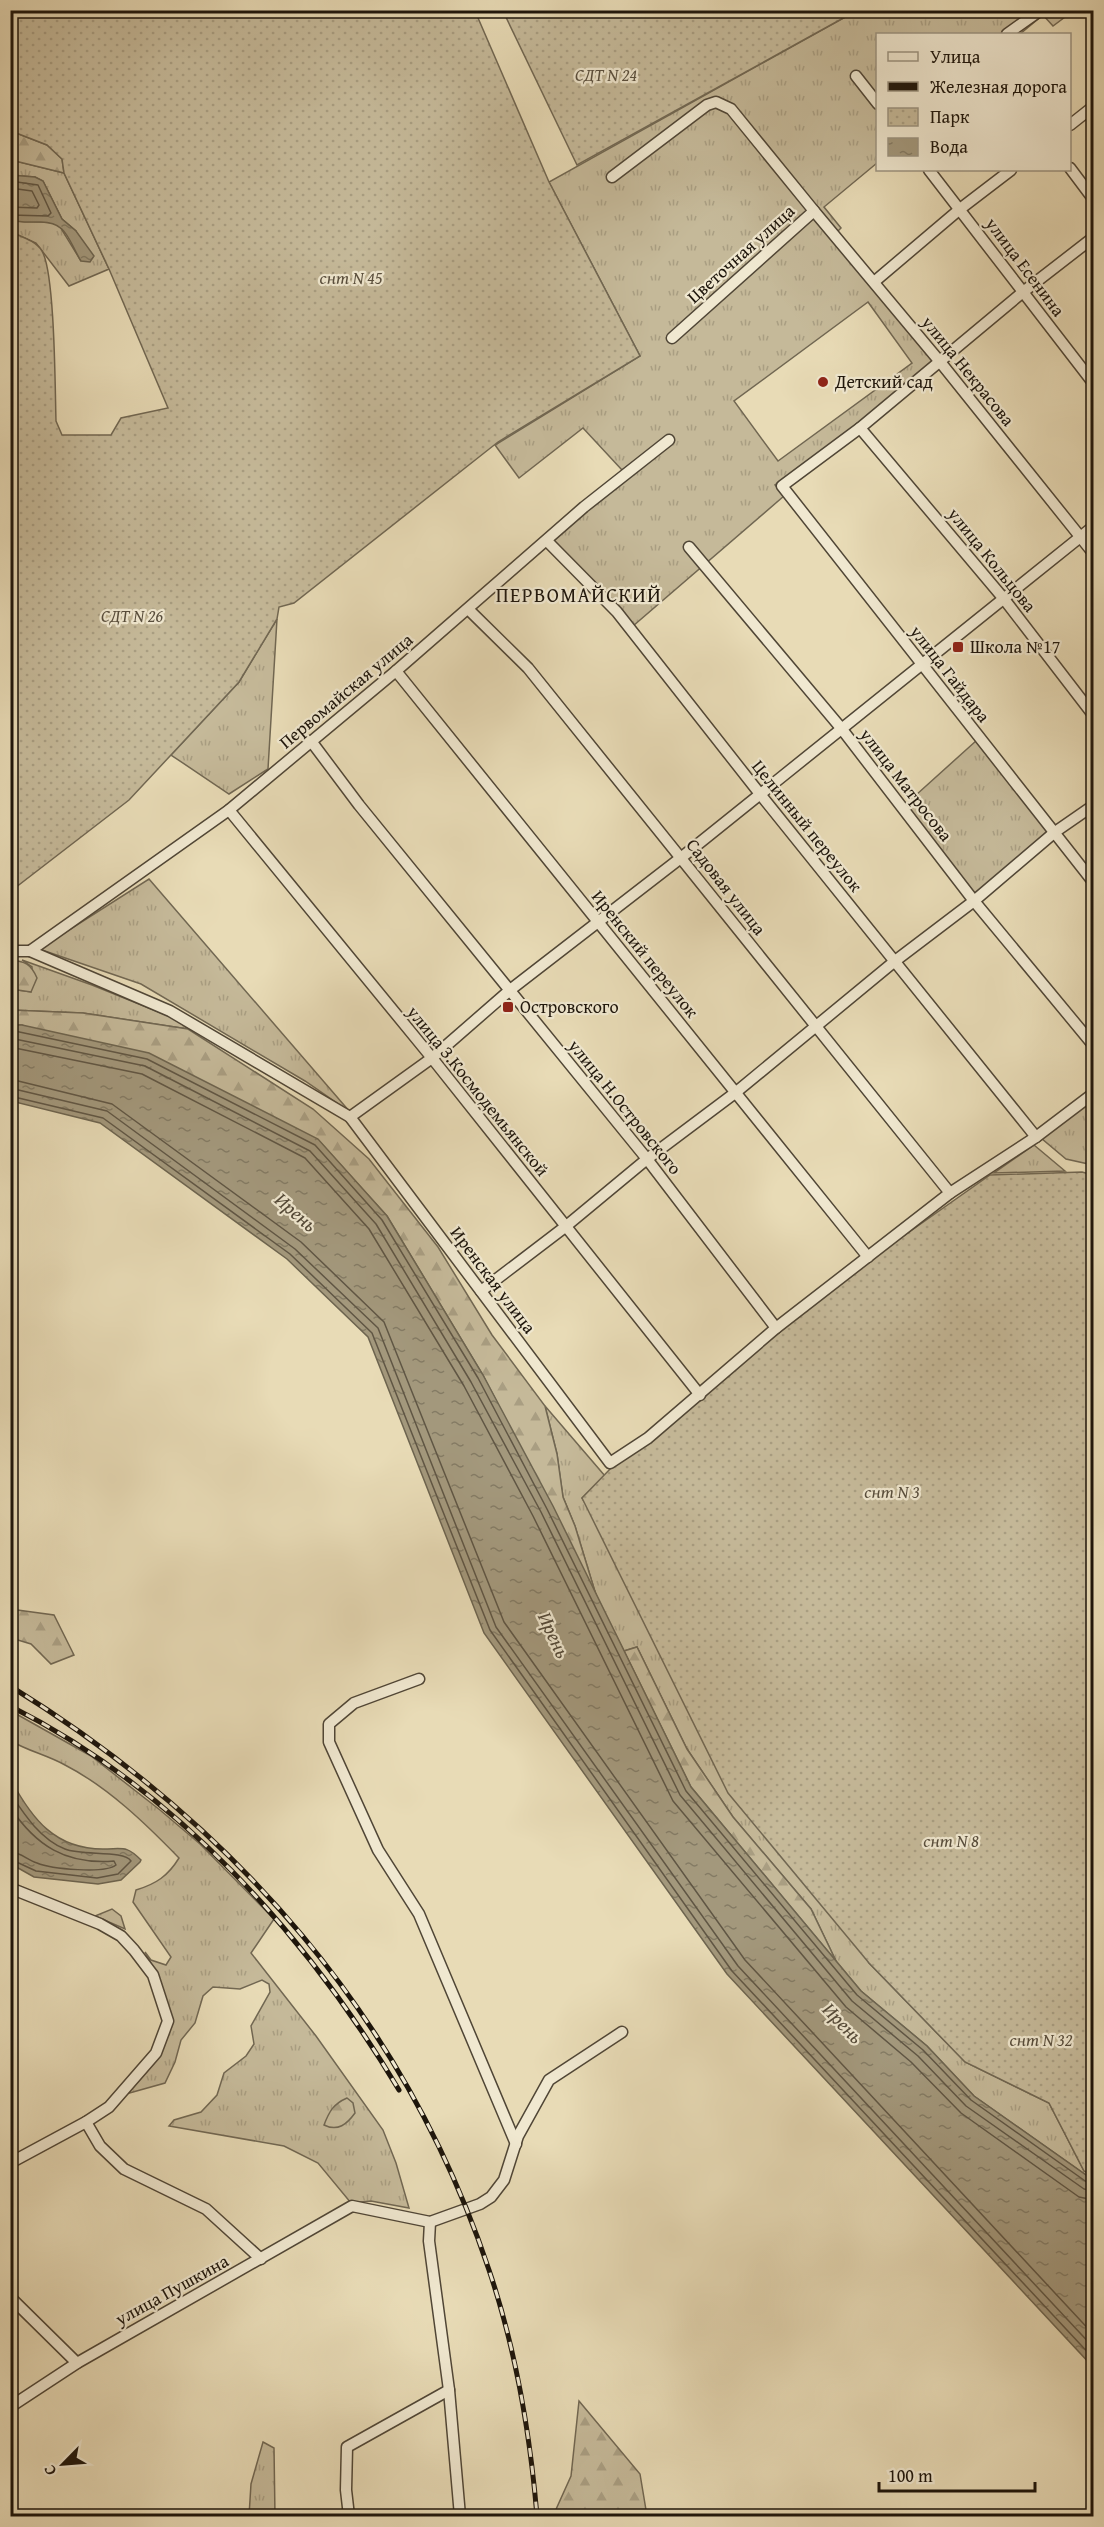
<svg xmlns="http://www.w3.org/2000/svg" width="1104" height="2527" font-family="'Gentium Book Plus',serif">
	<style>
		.grass { fill: url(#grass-tufts); stroke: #716752; stroke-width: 1.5; fill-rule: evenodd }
		.forest { fill: url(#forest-firs); stroke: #716752; stroke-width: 1.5 }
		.park { fill: url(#park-dots); stroke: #716752; stroke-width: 1.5 }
		.water { fill: url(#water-ripples); stroke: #6d644f; stroke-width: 1.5 }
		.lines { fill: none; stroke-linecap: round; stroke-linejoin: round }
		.shore { stroke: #605644; stroke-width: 1.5 }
		.street-casing { stroke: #504636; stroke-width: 13 }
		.street { stroke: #f0e8d0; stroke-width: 10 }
		.rail-casing { stroke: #1d150b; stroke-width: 5 }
		.rail { stroke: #f0e8d0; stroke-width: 3; stroke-dasharray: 9; stroke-linecap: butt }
		.poi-dot { fill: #8f2418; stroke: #f0e8d0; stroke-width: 2 }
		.labels { text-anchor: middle; stroke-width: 4.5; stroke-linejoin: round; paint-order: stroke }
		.park-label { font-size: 18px; font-style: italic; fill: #584e3d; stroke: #f0e8d0 }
		.street-label { font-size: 18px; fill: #1d150b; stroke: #f0e8d0 }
		.poi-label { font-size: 18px; fill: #1d150b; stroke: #f0e8d0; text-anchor: start }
		.neighbourhood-label { font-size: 20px; letter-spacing: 1.5px; fill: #1d150b; stroke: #f0e8d0 }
		.water-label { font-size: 20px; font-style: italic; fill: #534938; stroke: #f0e8d0 }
	</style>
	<defs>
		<pattern id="grass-tufts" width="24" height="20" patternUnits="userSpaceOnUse" patternTransform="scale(1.5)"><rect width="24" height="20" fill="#c5b999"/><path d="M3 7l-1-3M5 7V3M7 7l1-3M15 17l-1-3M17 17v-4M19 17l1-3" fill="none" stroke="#a99e82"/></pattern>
		<pattern id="forest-firs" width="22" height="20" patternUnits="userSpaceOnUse" patternTransform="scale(1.5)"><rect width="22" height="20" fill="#c5b999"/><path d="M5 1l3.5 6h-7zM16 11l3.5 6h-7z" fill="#a99e82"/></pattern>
		<pattern id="park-dots" width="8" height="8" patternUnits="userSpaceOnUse" patternTransform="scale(1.5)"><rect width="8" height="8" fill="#c5b999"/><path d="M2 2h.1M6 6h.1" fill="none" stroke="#a99e82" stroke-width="1.8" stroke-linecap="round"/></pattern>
		<pattern id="water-ripples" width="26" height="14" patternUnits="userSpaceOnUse" patternTransform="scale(1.5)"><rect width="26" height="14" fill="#a3987c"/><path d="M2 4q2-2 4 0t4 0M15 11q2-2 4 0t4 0" fill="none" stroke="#847b64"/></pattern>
	</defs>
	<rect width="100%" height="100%" fill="#e8dbb6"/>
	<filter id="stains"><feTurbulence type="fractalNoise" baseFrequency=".00333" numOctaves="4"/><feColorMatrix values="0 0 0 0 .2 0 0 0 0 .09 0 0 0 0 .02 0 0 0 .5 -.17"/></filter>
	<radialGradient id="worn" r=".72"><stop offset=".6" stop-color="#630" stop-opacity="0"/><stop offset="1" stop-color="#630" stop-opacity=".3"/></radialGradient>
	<g class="grass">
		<path d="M856 11H1073L1053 26 1043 15 1020 34H878L877 163 824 207 841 228 836 233 939 360 858 425 775 485 784 496 633 626 551 542 667 436 622 470 583 428 519 478 495 445 640 356 549 182ZM868 302 912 363 778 461 734 401Z"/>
		<path d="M11 160 64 173 109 269 69 286 36 243 11 232V220C27 224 43 219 59 225L81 261 76 231 62 219 43 181 35 177 11 175Z"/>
		<polygon points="277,619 268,769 229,794 171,755 239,682"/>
		<polygon points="977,740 1050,831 975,896 906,804"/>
		<polygon points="149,879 350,1112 305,1081 141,984 39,949"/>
		<polygon points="22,960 92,985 176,1019 188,1029 83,1013 11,1010 11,989 31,992 32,967"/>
		<polygon points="1093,1098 1093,1165 1066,1159 1041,1138"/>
		<polygon points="1034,1145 1065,1171 994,1173"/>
		<polygon points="545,1406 605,1476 582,1498 869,1963 965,2062 1049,2103 1084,2171 1093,2175 1093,2180 974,2096 927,2046 861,1991 836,1961 811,1909 733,1817 687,1749 637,1647 624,1651 596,1595 575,1526 563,1497 557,1454"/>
		<path d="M11 1711 91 1756 160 1810 200 1844 274 1919 251 1953 316 2036 383 2130 396 2163 409 2208 371 2201 351 2203 318 2163 284 2146 169 2126 174 2120 201 2112 217 2095 224 2073 246 2056 254 2044 251 2026 270 1992 269 1984 262 1980 240 1989 213 1987 203 1996 195 2023 181 2040 175 2062 165 2083 126 2094 173 2023 160 1981 145 1952 151 1960 166 1965 171 1957 133 1902 136 1890C156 1884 168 1876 179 1858 146 1824 108 1787 65 1765 47 1755 28 1751 11 1741Z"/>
		<polygon points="112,1909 121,1916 125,1929 95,1916"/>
		<polygon points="263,2442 274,2448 275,2516 249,2516 251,2484"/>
	</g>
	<g class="forest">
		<polygon points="11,131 47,145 62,159 64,173 11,160"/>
		<path d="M10 960C25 961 31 964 37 978L31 992 11 989Z"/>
		<polygon points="11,1010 83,1013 188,1029 313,1109 369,1159 438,1247 492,1335 545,1406 557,1454 563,1497 575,1526 596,1595 483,1375 387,1216 318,1140 22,1025 11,1025"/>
		<polygon points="10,1609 54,1615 74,1655 51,1664 31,1644 11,1638"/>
		<polygon points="637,1647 687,1749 733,1817 811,1909 836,1961 691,1787 624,1651"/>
		<path d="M347 2098 353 2103 355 2113C347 2124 338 2132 324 2125 329 2112 333 2104 347 2098Z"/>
		<polygon points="579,2401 640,2474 647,2516 553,2516 571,2476"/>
	</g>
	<g class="park">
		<path d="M11 10 475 11 549 182 640 356 498 442 294 603 279 607 277 619 239 682 129 800 11 891V232C21 237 35 240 42 251 55 273 55 389 56 421L62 435H111L121 418 168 408 109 269 64 173 62 159 47 145 11 131Z"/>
		<polygon points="503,11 856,11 577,165"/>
		<polygon points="1082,1172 1093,1175 1093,2175 1084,2171 1049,2103 965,2062 869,1963 728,1793 582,1498 612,1467 779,1330 871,1259 990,1175"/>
	</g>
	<g class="water">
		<path d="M10 175 35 177 43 181 62 219 76 231 94 256 90 262 81 261C68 240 67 221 39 222 29 222 21 223 11 220Z"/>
		<polygon points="10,1025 22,1025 149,1053 318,1139 387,1216 483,1375 553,1506 691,1787 861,1991 927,2046 974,2096 1093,2180 1093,2367 727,1974 484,1633 368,1337 287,1259 100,1123 11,1101"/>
		<path d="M11 1780C32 1819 55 1849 103 1849 123 1849 126 1845 141 1860L140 1862 121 1880 98 1884 34 1877 11 1864Z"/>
	</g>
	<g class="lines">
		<g class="shore">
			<polyline points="10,181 38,185 51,213 48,216 10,215"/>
			<polyline points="10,188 32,191 39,205 37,208 10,207"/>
			<polyline points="10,1030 147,1059 315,1145 382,1220 478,1378 547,1509 686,1791 857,1995 923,2050 971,2100 1088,2183 1094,2184"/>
			<polyline points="10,1038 145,1066 310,1151 376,1224 471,1382 541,1512 680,1795 852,2001 918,2056 966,2106 1084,2189 1094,2191"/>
			<polyline points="10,1047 142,1074 305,1158 369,1229 464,1386 533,1516 673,1801 846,2007 911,2062 961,2113 1079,2197 1094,2200"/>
			<polyline points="10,1079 112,1104 301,1242 384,1322 504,1622 745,1960 1094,2335"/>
			<polyline points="10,1088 107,1111 295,1249 378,1328 496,1627 738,1966 1094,2348"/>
			<polyline points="10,1096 103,1118 290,1254 372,1333 490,1630 732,1971 1094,2359"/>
			<path d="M10 1793C24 1814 40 1839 65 1849 82 1856 124 1850 131 1861L118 1874 97 1878 36 1871 10 1859"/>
			<path d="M10 1807C36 1846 66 1865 114 1861L116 1865C105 1874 51 1869 37 1863 27 1860 21 1852 10 1852"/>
		</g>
		<g class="street-casing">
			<g id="street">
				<polyline points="1007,34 1041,10"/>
				<polyline points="856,76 878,104"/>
				<polyline points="1070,125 1094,106"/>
				<polyline points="1070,168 1094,200"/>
				<polyline points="929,170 1094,384"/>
				<polyline points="612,177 707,105 716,102 731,109 814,211 672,338"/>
				<polyline points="814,211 941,363 1094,554"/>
				<polyline points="1094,237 1023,292 860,428 782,486 1094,883"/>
				<polyline points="874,282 960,209 1011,170"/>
				<polyline points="860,428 1004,599 1094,716"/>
				<polyline points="547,541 617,612 760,794 1036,1137"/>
				<polyline points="689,547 841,728 974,901 1094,1046"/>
				<polyline points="468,609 528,668 950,1193"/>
				<polyline points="396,671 868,1257"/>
				<polyline points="311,741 359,805 647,1159 776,1328"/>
				<polyline points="229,810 432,1058 700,1395"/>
				<polyline points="10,951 30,951 170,1011 350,1117 610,1463 648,1438 776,1328 950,1193 1036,1137 1094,1093"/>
				<polyline points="30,951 229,810 396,671 584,507 669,440"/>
				<polyline points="350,1117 432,1058 510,990 682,857 1094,526"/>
				<polyline points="481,1291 565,1227 647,1159 735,1093 895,961 974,901 1055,832 1094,805"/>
				<polyline points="419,1679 354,1703 329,1724 329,1742 378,1850 419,1914 516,2144"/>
				<polyline points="10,1888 100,1924 121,1936 134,1950 153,1975 168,2021 156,2053 109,2107 86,2122 10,2163"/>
				<polyline points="86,2122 100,2146 124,2169 206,2209 261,2259"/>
				<polyline points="430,2222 429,2241 449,2390 460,2516"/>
				<polyline points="10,2297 77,2363"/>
				<polyline points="10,2407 77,2363 352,2206 430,2222 480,2204 491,2197 504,2180 518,2136 549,2080 622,2032"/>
				<polyline points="349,2516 346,2490 347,2447 449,2390"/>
			</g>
		</g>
		<use href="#street" class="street"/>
		<g class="rail-casing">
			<g id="rail">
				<path d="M10 1686C234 1824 405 2018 489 2270 516 2350 530 2433 537 2516"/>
				<path d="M10 1706C175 1789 305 1933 399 2090"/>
			</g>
		</g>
		<use href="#rail" class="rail"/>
	</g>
	<g class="poi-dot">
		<circle cx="823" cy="382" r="6"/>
		<rect x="952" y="641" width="12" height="12" rx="3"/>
		<rect x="502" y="1001" width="12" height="12" rx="3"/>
	</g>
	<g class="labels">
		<g class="park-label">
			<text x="606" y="81">СДТ N 24</text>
			<text x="351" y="284">снт N 45</text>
			<text x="132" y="622">СДТ N 26</text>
			<text x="892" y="1498">снт N 3</text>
			<text x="951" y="1847">снт N 8</text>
			<text x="1041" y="2046">снт N 32</text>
		</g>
		<g class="street-label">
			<text transform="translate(741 254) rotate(-42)" y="6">Цветочная улица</text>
			<text transform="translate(1025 267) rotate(53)" y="6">улица Есенина</text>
			<text transform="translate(968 371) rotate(51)" y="6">улица Некрасова</text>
			<text transform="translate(992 560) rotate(51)" y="6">улица Кольцова</text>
			<text transform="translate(950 674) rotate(52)" y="6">улица Гайдара</text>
			<text transform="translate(346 691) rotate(-40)" y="6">Первомайская улица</text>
			<text transform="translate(906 785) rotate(52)" y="6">улица Матросова</text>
			<text transform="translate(807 826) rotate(51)" y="6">Целинный переулок</text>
			<text transform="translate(726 887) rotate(52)" y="6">Садовая улица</text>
			<text transform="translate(645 954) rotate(51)" y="6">Иренский переулок</text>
			<text transform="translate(478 1091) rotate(51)" y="6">улица З.Космодемьянской</text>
			<text transform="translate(625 1107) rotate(51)" y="6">улица Н.Островского</text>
			<text transform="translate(493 1280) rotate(53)" y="6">Иренская улица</text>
			<text transform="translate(172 2290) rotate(-29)" y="6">улица Пушкина</text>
		</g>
		<g class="poi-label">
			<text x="835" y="388">Детский сад</text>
			<text x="970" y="653">Школа №17</text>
			<text x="520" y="1013">Островского</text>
		</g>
		<g class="neighbourhood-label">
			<text x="579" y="602">ПЕРВОМАЙСКИЙ</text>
		</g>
		<g class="water-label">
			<text transform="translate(296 1212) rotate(41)" y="7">Ирень</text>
			<text transform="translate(554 1635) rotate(65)" y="7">Ирень</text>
			<text transform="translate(843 2023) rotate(46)" y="7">Ирень</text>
		</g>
	</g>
	<rect width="1104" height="2527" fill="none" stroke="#e8dbb6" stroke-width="36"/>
	<rect x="12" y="12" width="1080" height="2503" fill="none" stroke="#1d150b" stroke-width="3"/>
	<rect x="18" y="18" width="1068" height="2491" fill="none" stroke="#1d150b" stroke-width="1.5"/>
	<rect x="876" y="33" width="195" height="138" fill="#f0e8d0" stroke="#9c9481" stroke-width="1.5"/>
	<rect x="888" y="52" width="30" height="9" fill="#f0e8d0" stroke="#9c9481" stroke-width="1.5"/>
	<text x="930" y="63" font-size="18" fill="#1d150b">Улица</text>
	<rect x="888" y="82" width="30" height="9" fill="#1d150b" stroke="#9c9481" stroke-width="1.5"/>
	<text x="930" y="93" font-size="18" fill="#1d150b">Железная дорога</text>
	<rect x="888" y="108" width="30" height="18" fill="url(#park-dots)" stroke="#9c9481" stroke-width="1.5"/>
	<text x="930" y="123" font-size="18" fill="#1d150b">Парк</text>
	<rect x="888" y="138" width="30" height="18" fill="url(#water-ripples)" stroke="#9c9481" stroke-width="1.5"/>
	<text x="930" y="153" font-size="18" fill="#1d150b">Вода</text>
	<g transform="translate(63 2464) rotate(245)" stroke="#f0e8d0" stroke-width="4.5" paint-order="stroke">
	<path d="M0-4.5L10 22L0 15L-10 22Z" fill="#1d150b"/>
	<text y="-9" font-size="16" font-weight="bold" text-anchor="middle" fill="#1d150b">С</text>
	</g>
	<path d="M879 2482v9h156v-9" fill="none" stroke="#1d150b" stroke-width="3"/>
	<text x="888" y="2482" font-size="18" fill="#1d150b" stroke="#f0e8d0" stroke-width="4.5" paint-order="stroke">100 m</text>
	<rect width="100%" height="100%" filter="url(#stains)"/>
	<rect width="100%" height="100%" fill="url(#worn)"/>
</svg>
